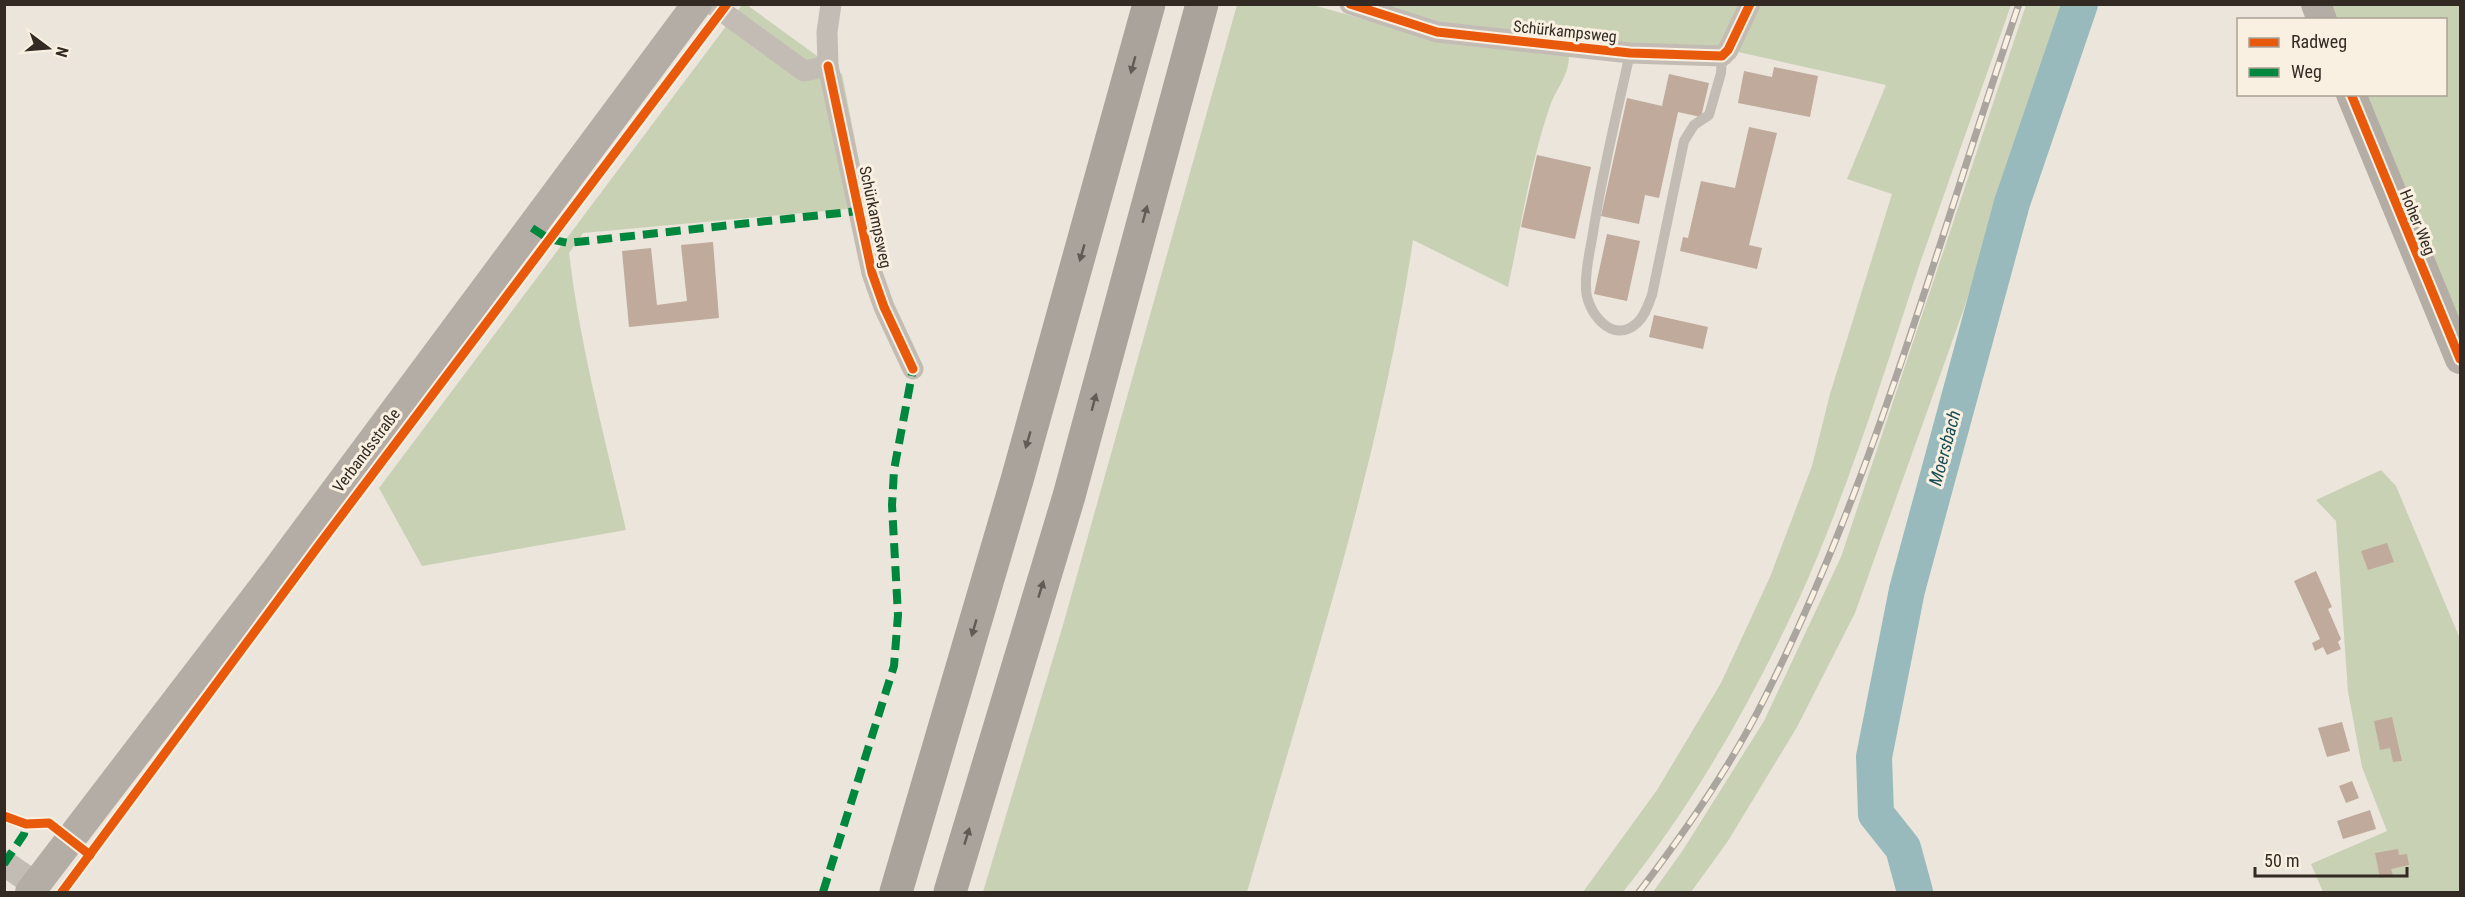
<svg xmlns="http://www.w3.org/2000/svg" width="2465" height="897" font-family="'Roboto Condensed',sans-serif">
	<style>
		.green { fill: #c9d1b4 }
		.lines { fill: none; stroke-linecap: round; stroke-linejoin: round }
		.river { stroke: #98babc; stroke-width: 36 }
		.building { fill: #bfaa9c }
		.service { stroke: #c3bcb5; stroke-width: 10 }
		.minor { stroke: #c3bcb5; stroke-width: 21 }
		.tertiary { stroke: #c3bcb5; stroke-width: 26 }
		.secondary { stroke: #b4ada5; stroke-width: 30 }
		.motorway { stroke: #a9a39b; stroke-width: 33 }
		.rail-casing { stroke: #aba59f; stroke-width: 7 }
		.rail { stroke: #f9f0e1; stroke-width: 4.5; stroke-dasharray: 14; stroke-linecap: butt }
		.quiet { stroke: #00873e; stroke-width: 8; stroke-dasharray: 15 8; stroke-linecap: butt }
		.cycleway-casing { stroke: #f9f0e1; stroke-width: 13 }
		.cycleway { stroke: #e8590c; stroke-width: 9 }
		.oneway { fill: #625a54 }
		.labels { text-anchor: middle; stroke-width: 6; stroke-linejoin: round; paint-order: stroke }
		.street-label { font-size: 16px; fill: #332a24; stroke: #f9f0e1 }
		.water-label { font-size: 18px; font-style: italic; fill: #194d55; stroke: #f9f0e1 }
	</style>
	<rect width="100%" height="100%" fill="#ebe5db"/>
	<g class="green">
		<path d="M742 5H747L842 74 868 207 583 233 569 253C580 347 605 438 626 530L422 566 379 488Z"/>
		<path d="M1237 5H1313L1437 40 1569 55C1569 76 1557 87 1550 106 1530 164 1521 227 1508 287L1413 240C1380 462 1309 677 1247 892H983L1063 625Z"/>
		<polygon points="1373,5 1740,5 1721,47 1617,43 1438,26"/>
		<path d="M1758 5H2011C1981 91 1950 177 1920 263 1883 376 1848 491 1799 599 1751 703 1694 803 1623 892H1583L1657 790 1721 683 1770 577 1812 466 1830 394 1892 194 1847 179 1886 85 1738 52Z"/>
		<polygon points="2026,5 2065,5 1962,314 1855,613 1797,727 1728,841 1691,892 1653,892 1683,850 1764,721 1841,557"/>
		<polygon points="2316,5 2460,5 2460,359 2351,95 2446,94 2446,20 2322,19"/>
		<polygon points="2381,470 2396,486 2460,639 2460,892 2323,892 2311,864 2387,831 2362,767 2348,692 2336,521 2316,500"/>
	</g>
	<g class="lines">
		<polyline class="river" points="1915,892 1903,848 1876,814 1874,757 1907,590 2012,203 2080,4"/>
	</g>
	<g class="building">
		<polygon points="1774,67 1818,76 1810,117 1738,103 1744,71 1772,77"/>
		<polygon points="1669,74 1709,83 1701,117 1678,112 1659,198 1645,195 1639,224 1601,216 1627,98 1662,106"/>
		<polygon points="1749,127 1777,133 1749,245 1762,248 1757,269 1680,251 1683,237 1688,238 1701,181 1735,188"/>
		<polygon points="1537,155 1591,167 1575,239 1521,227"/>
		<polygon points="1607,234 1640,241 1627,301 1594,294"/>
		<polygon points="713,242 719,318 629,327 622,251 651,248 657,305 687,301 681,245"/>
		<polygon points="1654,315 1708,327 1703,349 1649,337"/>
		<polygon points="2387,543 2394,562 2368,570 2361,551"/>
		<polygon points="2316,571 2332,607 2328,609 2341,639 2338,642 2341,649 2327,655 2323,647 2315,651 2312,643 2320,639 2294,581"/>
		<polygon points="2392,717 2402,761 2393,762 2390,748 2380,750 2374,721"/>
		<polygon points="2342,722 2350,751 2327,757 2318,728"/>
		<polygon points="2352,781 2359,798 2346,803 2339,786"/>
		<polygon points="2370,810 2376,829 2343,839 2337,821"/>
		<polygon points="2398,849 2399,855 2407,854 2409,865 2391,869 2393,875 2380,878 2375,853"/>
	</g>
	<g class="lines">
		<path class="service" d="M1630 53C1617 113 1602 173 1593 233 1590 251 1585 270 1586 288 1586 311 1612 346 1637 323 1645 316 1648 305 1652 295L1684 141 1694 125 1709 115 1721 73 1722 56"/>
		<g class="minor">
			<polyline points="712,4 804,71 828,66 827,32 831,4"/>
			<polyline points="1350,4 1437,32 1630,53 1722,56 1728,50 1750,4"/>
			<polyline points="828,66 872,273 884,307 913,369"/>
		</g>
		<polyline class="tertiary" points="4,863 36,885"/>
		<g class="secondary">
			<polyline points="2316,4 2322,20"/>
			<polyline points="2351,94 2460,359"/>
			<polyline points="30,892 275,572 697,4"/>
		</g>
		<g class="motorway">
			<polyline points="896,892 1017,480 1149,4"/>
			<polyline points="950,892 1069,496 1202,4"/>
		</g>
		<g class="rail-casing">
			<path id="rail" d="M1639 892C1682 836 1724 776 1757 713 1873 488 1937 243 2019 4"/>
		</g>
		<use href="#rail" class="rail"/>
		<g class="quiet">
			<polyline points="532,228 549,239 568,243 858,211"/>
			<polyline points="4,864 24,834 26,824"/>
			<polyline points="823,892 894,666 898,615 892,505 894,470 913,369"/>
		</g>
		<g class="cycleway-casing">
			<g id="cycleway">
				<polyline points="1350,4 1437,32 1630,53 1722,56 1728,50 1750,4"/>
				<polyline points="828,66 872,273 884,307 913,369"/>
				<polyline points="2351,94 2460,359"/>
				<polyline points="4,816 26,824 49,823 90,855"/>
				<polyline points="62,892 319,545 727,4"/>
			</g>
		</g>
		<use href="#cycleway" class="cycleway"/>
	</g>
	<defs><path id="oneway-solid" d="M-6-.8H1V-3.2L6.5 0L1 3.2V.8H-6Z" transform="scale(1.5)"/></defs>
	<g class="oneway">
		<use href="#oneway-solid" transform="translate(1133 65) rotate(105)"/>
		<use href="#oneway-solid" transform="translate(1145 214) rotate(-75)"/>
		<use href="#oneway-solid" transform="translate(1082 253) rotate(106)"/>
		<use href="#oneway-solid" transform="translate(1094 402) rotate(-75)"/>
		<use href="#oneway-solid" transform="translate(1028 440) rotate(106)"/>
		<use href="#oneway-solid" transform="translate(1041 589) rotate(-73)"/>
		<use href="#oneway-solid" transform="translate(974 628) rotate(106)"/>
		<use href="#oneway-solid" transform="translate(967 836) rotate(-73)"/>
	</g>
	<g class="labels">
		<g class="street-label">
			<text transform="translate(1565 31) rotate(6)" y="6">Schürkampsweg</text>
			<text transform="translate(876 217) rotate(78)" y="6">Schürkampsweg</text>
			<text transform="translate(2418 222) rotate(68)" y="6">Hoher Weg</text>
			<text transform="translate(366 450) rotate(-53)" y="6">Verbandsstraße</text>
		</g>
		<g class="water-label">
			<text transform="translate(1945 448) rotate(-75)" y="6">Moersbach</text>
		</g>
	</g>
	<rect width="2465" height="897" fill="none" stroke="#332a24" stroke-width="12"/>
	<rect x="2237" y="18" width="210" height="78" fill="#f9f0e1" stroke="#aaa195" stroke-width="1.5"/>
	<rect x="2249" y="38" width="30" height="9" fill="#e8590c" stroke="#aaa195" stroke-width="1.5"/>
	<text x="2291" y="48" font-size="18" fill="#332a24">Radweg</text>
	<rect x="2249" y="68" width="30" height="9" fill="#00873e" stroke="#aaa195" stroke-width="1.5"/>
	<text x="2291" y="78" font-size="18" fill="#332a24">Weg</text>
	<g transform="translate(48 48) rotate(106)" stroke="#f9f0e1" stroke-width="4.5" paint-order="stroke">
	<path d="M0-4.5L10 22L0 15L-10 22Z" fill="#332a24"/>
	<text y="-9" font-size="16" font-weight="bold" text-anchor="middle" fill="#332a24">N</text>
	</g>
	<path d="M2255 867v9h152v-9" fill="none" stroke="#332a24" stroke-width="3"/>
	<text x="2264" y="867" font-size="18" fill="#332a24" stroke="#f9f0e1" stroke-width="4.5" paint-order="stroke">50 m</text>
</svg>
